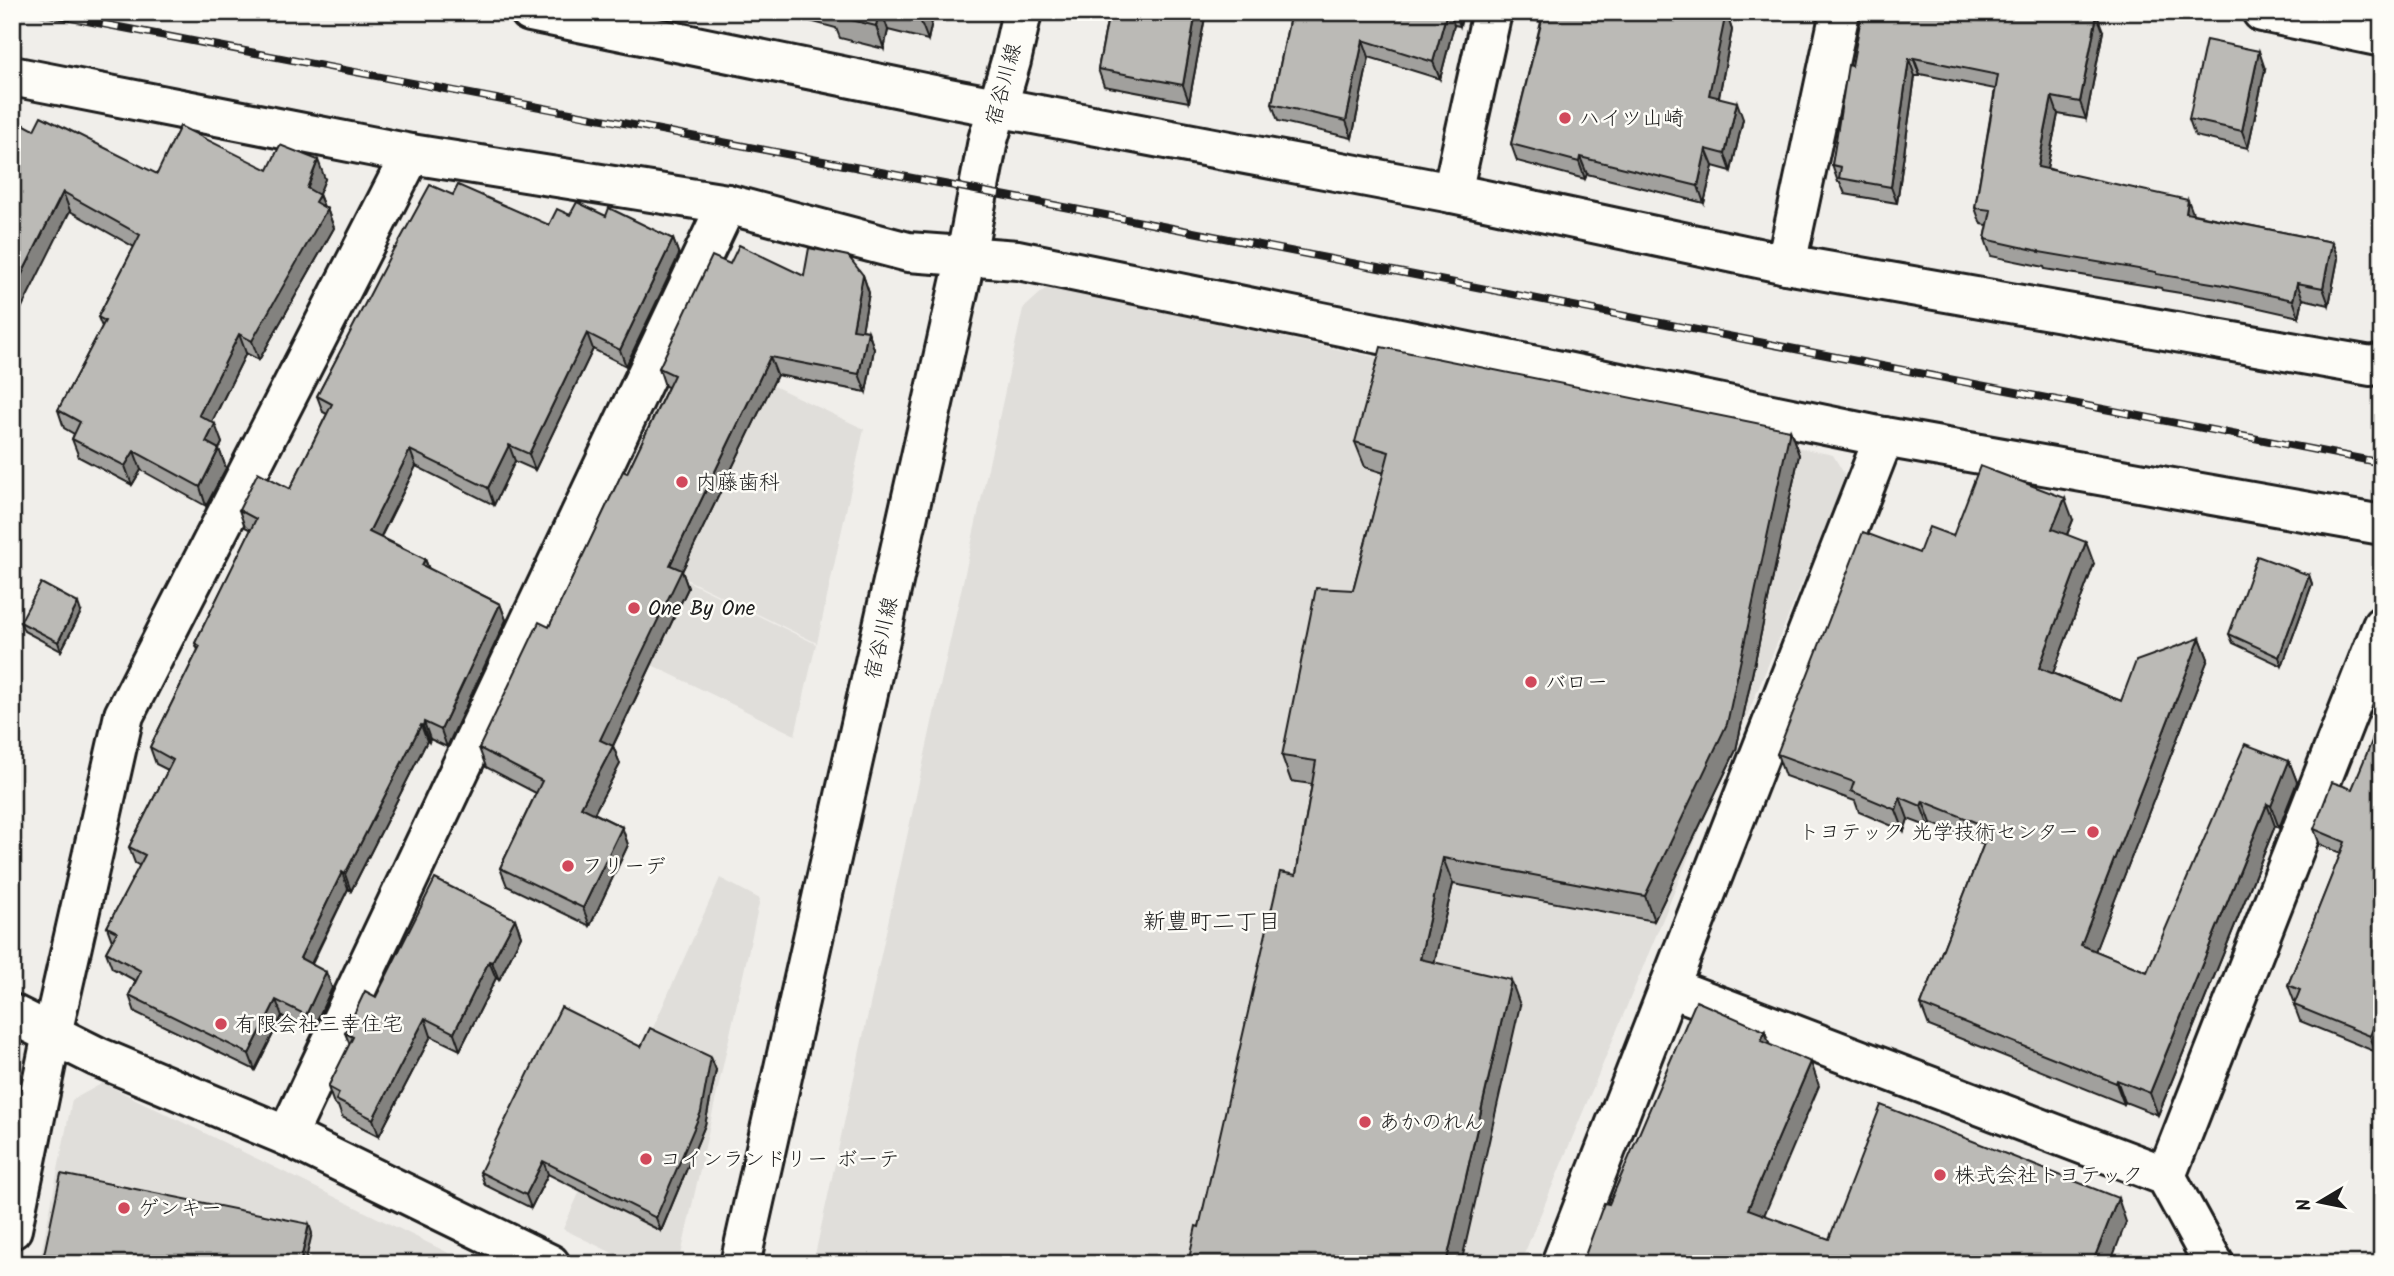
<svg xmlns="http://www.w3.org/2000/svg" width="2394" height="1276" font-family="Kalam,'Klee One',sans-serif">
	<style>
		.built { fill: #e0deda }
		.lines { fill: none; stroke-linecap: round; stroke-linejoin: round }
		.street-casing { stroke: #1c1c1c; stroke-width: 44 }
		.secondary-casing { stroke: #1c1c1c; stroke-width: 44 }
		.street { stroke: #fdfcf7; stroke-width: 38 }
		.secondary { stroke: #fdfcf7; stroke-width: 38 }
		.rail-casing { stroke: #1c1c1c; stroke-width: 8 }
		.rail { stroke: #fdfcf7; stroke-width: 5; stroke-dasharray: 16; stroke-linecap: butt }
		.wall { fill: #a1a09d; stroke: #1c1c1c; stroke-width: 2 }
		.shaded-wall { fill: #83827f; stroke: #1c1c1c; stroke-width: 2 }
		.building { fill: #bbbab6; stroke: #1c1c1c; stroke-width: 2 }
		.poi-dot { fill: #d1495b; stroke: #fdfcf7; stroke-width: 2.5 }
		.labels { text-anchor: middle; stroke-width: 5; stroke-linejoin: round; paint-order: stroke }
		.street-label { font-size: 21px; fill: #1c1c1c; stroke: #fdfcf7 }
		.poi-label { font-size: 21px; fill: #1c1c1c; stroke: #fdfcf7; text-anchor: start }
		.neighbourhood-label { font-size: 23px; fill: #1c1c1c; stroke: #fdfcf7 }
	</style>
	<rect width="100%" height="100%" fill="#f0eeea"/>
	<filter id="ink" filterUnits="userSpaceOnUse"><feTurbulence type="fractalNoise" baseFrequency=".0143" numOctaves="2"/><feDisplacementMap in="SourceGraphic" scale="14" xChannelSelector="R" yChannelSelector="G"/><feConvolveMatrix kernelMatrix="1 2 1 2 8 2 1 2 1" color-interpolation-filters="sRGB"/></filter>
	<g filter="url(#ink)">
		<g class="built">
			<polygon points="1047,287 1833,455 1846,477 1520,1264 813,1264 1023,309"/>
			<polygon points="692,347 864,429 817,643 602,538"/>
			<polygon points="601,539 816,644 795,735 562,621"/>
			<polygon points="720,878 760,899 679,1264 635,1264 563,1229"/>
			<polygon points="103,1083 471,1264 39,1264 72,1100"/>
		</g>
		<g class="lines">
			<g class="street-casing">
				<g id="street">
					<polyline points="530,12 949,98 1452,193 1786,264 2371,366 2382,363"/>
					<polyline points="2262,12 2382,37"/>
					<polyline points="12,76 411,154 727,204 908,252 1018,260 1884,437 2382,525"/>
					<polyline points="1452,193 1492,12"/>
					<polyline points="1786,264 1840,12"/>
					<polyline points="1669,987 2166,1176 2214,1264"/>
					<polyline points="287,1136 727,204"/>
					<polyline points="2166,1176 2382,626"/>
					<polyline points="12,1229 52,1034 124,715 411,154"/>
					<polyline points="1561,1264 1884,437"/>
				</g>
			</g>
			<g class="secondary-casing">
				<g id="secondary">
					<polyline points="12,1014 98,1057 287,1136 550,1264"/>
					<polyline points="740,1264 966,256 988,140 1011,61 1022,12"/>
				</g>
			</g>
			<use href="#street" class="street"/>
			<use href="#secondary" class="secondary"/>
			<g class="rail-casing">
				<polyline id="rail" points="40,12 1028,200 2382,463"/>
			</g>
			<use href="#rail" class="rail"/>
		</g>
		<g class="wall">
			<polygon points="799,12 934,12 928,40 888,30 884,49 840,38 836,28 802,19"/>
			<polygon points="1109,12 1206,12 1189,102 1104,86 1098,69"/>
			<polygon points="1291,12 1463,12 1460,26 1454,25 1440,79 1369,57 1352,138 1278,121 1272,104"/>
			<polygon points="1512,12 1732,12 1729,21 1732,30 1719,97 1743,119 1731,171 1713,166 1704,203 1587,174 1585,179 1517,161 1511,144 1541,22 1513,15"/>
			<polygon points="2103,31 2086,119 2058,114 2047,168 2194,214 2332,242 2338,258 2329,305 2303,299 2299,317 2224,300 2162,290 2161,288 2045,269 2044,267 1991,256 1985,239 1988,225 1981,224 1975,208 1995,89 1920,74 1920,76 1915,76 1897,203 1845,194 1840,182 1838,182 1832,165 1852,66"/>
			<polygon points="2265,69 2248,148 2195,136 2189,119"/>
			<polygon points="34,130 157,174 268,170 325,179 319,194 324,207 327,209 334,228 259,360 246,353 212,422 222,443 219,449 226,468 206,506 141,470 132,485 79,457 72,439 74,434 64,428 58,410 102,327 98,317 134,247 70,211"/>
			<polygon points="453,195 549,225 570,215 606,216 673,239 679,255 626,366 593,349 535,470 515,461 494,505 416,466 381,537 425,559 429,569 500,604 506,620 447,747 430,739 429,742 427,741 351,891 348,889 312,964 332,988 312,1031 282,1016 255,1070 135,1012 129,995 136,981 112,968 106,952 112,941 107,927 140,866 135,863 129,847 168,770 156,764 150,747 198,650 195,643 251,530 245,527 239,510 290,489 327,414 323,412 317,396 395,249"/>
			<polygon points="730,264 804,276 863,275 869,293 862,330 868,331 874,349 866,392 777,375 682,571 688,588 613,746 620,764 594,813 622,827 628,845 590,926 507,886 500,868 536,793 486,767 479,748 549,627 627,473 668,387 665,386 659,368"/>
			<polygon points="1790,430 1799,455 1736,750 1654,921 1453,884 1434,962 1520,1005 1199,1227 1296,875 1312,784 1291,781 1282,756 1353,590 1384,473 1365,467 1355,442"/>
			<polygon points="2073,520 2067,535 2094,564 2053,673 2121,701 2200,638 2208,659 2095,951 2147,972 2289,761 2297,782 2279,828 2275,826 2158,1115 2125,1102 2124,1104 1929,1026 1921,1005 1984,844 1931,823 1929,827 1908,819 1904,831 1859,812 1855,801 1785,776 1777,754 1919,553 1953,536"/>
			<polygon points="2309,575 2312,584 2282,666 2233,643 2229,634"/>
			<polygon points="81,612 61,651 24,631 20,622"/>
			<polygon points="2352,789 2376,1052 2300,1021 2294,1005 2295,1002 2294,1001 2288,985 2341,853 2320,845 2314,829"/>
			<polygon points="515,919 521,936 499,980 496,978 460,1050 431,1036 379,1136 342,1117 338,1106 334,1104 328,1087 350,1045 345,1033"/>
			<polygon points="641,1047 716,1070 705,1125 661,1231 548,1174 531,1208 485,1185 480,1172"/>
		</g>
		<g class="shaded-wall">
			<polygon points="879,12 882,12 888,30 884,49 876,26"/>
			<polygon points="920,12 934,12 928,40 919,17"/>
			<polygon points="1196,12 1206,12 1189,102 1183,85"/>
			<polygon points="1447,12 1450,12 1454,25 1440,79 1433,62"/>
			<polygon points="1455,12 1463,12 1460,26"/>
			<polygon points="1720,12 1732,12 1729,21 1732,30 1716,112 1709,95"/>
			<polygon points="2097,15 2103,31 2086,119 2080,102"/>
			<polygon points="1363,40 1369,57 1352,138 1346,121"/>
			<polygon points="2259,51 2265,69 2248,148 2242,131"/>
			<polygon points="1914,58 1920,74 1920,76 1914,60"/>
			<polygon points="1909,59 1915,76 1897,203 1891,187"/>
			<polygon points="2052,97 2058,114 2044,183 2038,167"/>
			<polygon points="1737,102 1743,119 1731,171 1725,154"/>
			<polygon points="1706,149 1713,166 1704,203 1698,186"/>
			<polygon points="1580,157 1587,174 1585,179 1579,162"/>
			<polygon points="318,160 325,179 317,199 319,195 326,212 327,209 334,228 259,360 252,341"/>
			<polygon points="63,192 70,211 12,327 12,294"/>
			<polygon points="2188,200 2194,216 2186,213"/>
			<polygon points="673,239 679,255 626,366 620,350"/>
			<polygon points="2332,242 2338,258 2329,305 2323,288"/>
			<polygon points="863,275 869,293 859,347 853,329"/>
			<polygon points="2297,283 2303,299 2299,317 2293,300"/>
			<polygon points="868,331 874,349 866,392 859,374"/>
			<polygon points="587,333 593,349 535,470 529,454"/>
			<polygon points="239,334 246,353 206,434 199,415"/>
			<polygon points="770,357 777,375 682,571 688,588 607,758 600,740 670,565"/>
			<polygon points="215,424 222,443 213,461 206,442"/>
			<polygon points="1790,430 1799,455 1736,750 1654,921 1645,896"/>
			<polygon points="509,445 515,461 494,505 488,488"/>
			<polygon points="219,449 226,468 206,506 200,487"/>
			<polygon points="410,450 416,466 375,548 369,532"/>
			<polygon points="134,451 141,470 132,485 125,466"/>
			<polygon points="2065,498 2073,520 2060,551 2052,529"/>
			<polygon points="2086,542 2094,564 2047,689 2039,668"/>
			<polygon points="425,559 431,576 422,565"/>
			<polygon points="2309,575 2312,584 2282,666 2279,657"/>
			<polygon points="78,603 81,612 61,651 58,642"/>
			<polygon points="500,604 506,620 447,747 441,730"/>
			<polygon points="2200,638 2208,659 2089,967 2081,945"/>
			<polygon points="424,722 430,739 429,742 423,726"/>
			<polygon points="421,725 427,741 351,891 345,874"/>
			<polygon points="613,746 620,764 588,825 581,807"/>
			<polygon points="2289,761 2297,782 2279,828 2271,806"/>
			<polygon points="1900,797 1908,819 1904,831 1896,810"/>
			<polygon points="1923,801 1931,823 1929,827 1921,806"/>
			<polygon points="2267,804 2275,826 2158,1115 2150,1093"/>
			<polygon points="622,827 628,845 590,926 583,908"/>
			<polygon points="1443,858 1453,884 1429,984 1420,959"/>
			<polygon points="342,872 348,889 306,974 300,958"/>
			<polygon points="515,919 521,936 499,980 492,962"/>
			<polygon points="489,961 496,978 460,1050 454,1033"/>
			<polygon points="326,972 332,988 312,1031 306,1015"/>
			<polygon points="1511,980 1520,1005 1461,1264 1446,1264"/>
			<polygon points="276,1000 282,1016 255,1070 249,1054"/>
			<polygon points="2382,1007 2382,1037 2376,1052 2370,1036"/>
			<polygon points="425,1018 431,1036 379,1136 373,1119"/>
			<polygon points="1765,1031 1773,1055 1761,1041"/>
			<polygon points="711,1057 716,1070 705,1125 661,1231 656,1218"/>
			<polygon points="1811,1062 1819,1086 1757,1232 1748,1209"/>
			<polygon points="2117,1080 2125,1102 2124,1104 2116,1083"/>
			<polygon points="543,1161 548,1174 531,1208 526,1195"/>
			<polygon points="2118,1198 2126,1222 2110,1264 2092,1264"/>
			<polygon points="309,1224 312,1233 305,1264 300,1264"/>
		</g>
		<g class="building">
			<polygon points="832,12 879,12 876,26 831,15"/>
			<polygon points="902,12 920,12 919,17"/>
			<polygon points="1109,12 1196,12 1183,85 1098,69"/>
			<polygon points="1291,12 1447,12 1433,62 1363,40 1346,121 1272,104"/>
			<polygon points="1544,12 1721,12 1726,13 1709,95 1737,102 1725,154 1706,149 1698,186 1580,157 1579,162 1511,144"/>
			<polygon points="1862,12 2086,12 2097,15 2080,102 2052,97 2038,167 2188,200 2186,213 2332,242 2323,288 2297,283 2293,300 2218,284 2156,274 2156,272 2039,252 2039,251 1985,239 1991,210 1975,208 1998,75 1914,58 1914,60 1909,59 1891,187 1839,178 1841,167 1832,165 1848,65 1852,66"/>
			<polygon points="2206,40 2259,51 2242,131 2189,119"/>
			<polygon points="41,116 157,174 180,126 268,170 280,145 318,160 307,188 319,195 315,202 327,209 252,341 239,334 199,415 215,424 206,442 219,449 200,487 134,451 125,466 72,439 80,422 58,410 105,321 98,317 140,235 63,192 12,294 12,118 34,130"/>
			<polygon points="430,185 453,195 458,185 549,225 557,209 570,215 577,202 606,216 609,208 673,239 620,350 587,333 529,454 509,445 488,488 410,450 369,532 425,559 422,565 500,604 441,730 424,722 423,726 421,725 345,874 342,872 300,958 326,972 306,1015 276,1000 249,1054 129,995 141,971 106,952 117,932 107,927 145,855 129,847 173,760 150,747 200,646 195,643 256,519 239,510 258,472 290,489 332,404 317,396 394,248 395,249"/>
			<polygon points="739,245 804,276 809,248 848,256 863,275 853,329 868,331 859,374 770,357 670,565 682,570 600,740 613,746 581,807 622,827 583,908 500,868 542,781 479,748 539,622 549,627 623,471 627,473 674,375 659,368 712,256 730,264"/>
			<polygon points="1381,347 1790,430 1727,724 1645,896 1443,858 1420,959 1511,980 1446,1264 1188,1264 1196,1226 1199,1227 1280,872 1296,875 1316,761 1282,756 1316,588 1353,590 1389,452 1355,442"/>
			<polygon points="1980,466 2065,498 2052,529 2086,542 2039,668 2121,701 2136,661 2200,638 2081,945 2147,972 2245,744 2289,761 2271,806 2267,804 2150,1093 2117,1080 2116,1083 1921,1005 1990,828 1923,801 1921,806 1900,797 1896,810 1851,791 1854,782 1777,754 1863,532 1919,553 1929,527 1953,536"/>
			<polygon points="2257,556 2309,575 2279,657 2229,634"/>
			<polygon points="41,583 78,603 58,642 20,622"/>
			<polygon points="2382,717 2382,1007 2370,1036 2294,1005 2300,990 2288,985 2345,842 2314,829 2332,782 2352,789"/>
			<polygon points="435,879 515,919 492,962 489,961 454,1033 425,1018 373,1119 336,1100 339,1093 328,1087 353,1037 345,1033 365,991 376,997"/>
			<polygon points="1696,1001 1765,1031 1761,1041 1811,1062 1748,1209 1829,1239 1881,1105 2118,1198 2092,1264 1582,1264 1604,1203 1609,1204"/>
			<polygon points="561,1007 641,1047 650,1028 711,1057 701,1112 656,1218 543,1161 526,1195 480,1172"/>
			<polygon points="61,1174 309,1224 300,1264 42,1264"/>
		</g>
	</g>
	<g class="poi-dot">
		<circle cx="1565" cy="118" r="7"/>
		<circle cx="682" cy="482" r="7"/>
		<circle cx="634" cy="608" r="7"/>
		<circle cx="1531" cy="682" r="7"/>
		<circle cx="2093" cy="832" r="7"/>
		<circle cx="568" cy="866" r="7"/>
		<circle cx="221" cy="1024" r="7"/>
		<circle cx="1365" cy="1122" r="7"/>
		<circle cx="646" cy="1159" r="7"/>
		<circle cx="1940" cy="1175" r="7"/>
		<circle cx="124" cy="1208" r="7"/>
	</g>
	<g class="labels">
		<g class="street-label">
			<text transform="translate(1003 84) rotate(-75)" y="7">宿谷川線</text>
			<text transform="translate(881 638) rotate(-77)" y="7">宿谷川線</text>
		</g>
		<g class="poi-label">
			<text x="1579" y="125">ハイツ山崎</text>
			<text x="696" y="489">内藤歯科</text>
			<text x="648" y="615">One By One</text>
			<text x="1545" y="689">バロー</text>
			<text x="2079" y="839" text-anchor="end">トヨテック 光学技術センター</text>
			<text x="582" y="873">フリーデ</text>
			<text x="235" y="1031">有限会社三幸住宅</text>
			<text x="1379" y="1129">あかのれん</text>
			<text x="660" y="1166">コインランドリー ボーテ</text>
			<text x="1954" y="1182">株式会社トヨテック</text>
			<text x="138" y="1215">ゲンキー</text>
		</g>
		<g class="neighbourhood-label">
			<text x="1212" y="929">新豊町二丁目</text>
		</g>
	</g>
	<rect width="2394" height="1276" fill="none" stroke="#fdfcf7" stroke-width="42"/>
	<rect x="21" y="21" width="2352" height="1234" fill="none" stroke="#1c1c1c" stroke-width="2.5" filter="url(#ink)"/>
	<g transform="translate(2320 1202) rotate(260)" stroke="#fdfcf7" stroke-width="5" paint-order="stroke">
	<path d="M0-5L12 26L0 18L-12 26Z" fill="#1c1c1c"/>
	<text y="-10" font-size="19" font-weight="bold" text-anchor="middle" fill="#1c1c1c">N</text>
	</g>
</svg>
